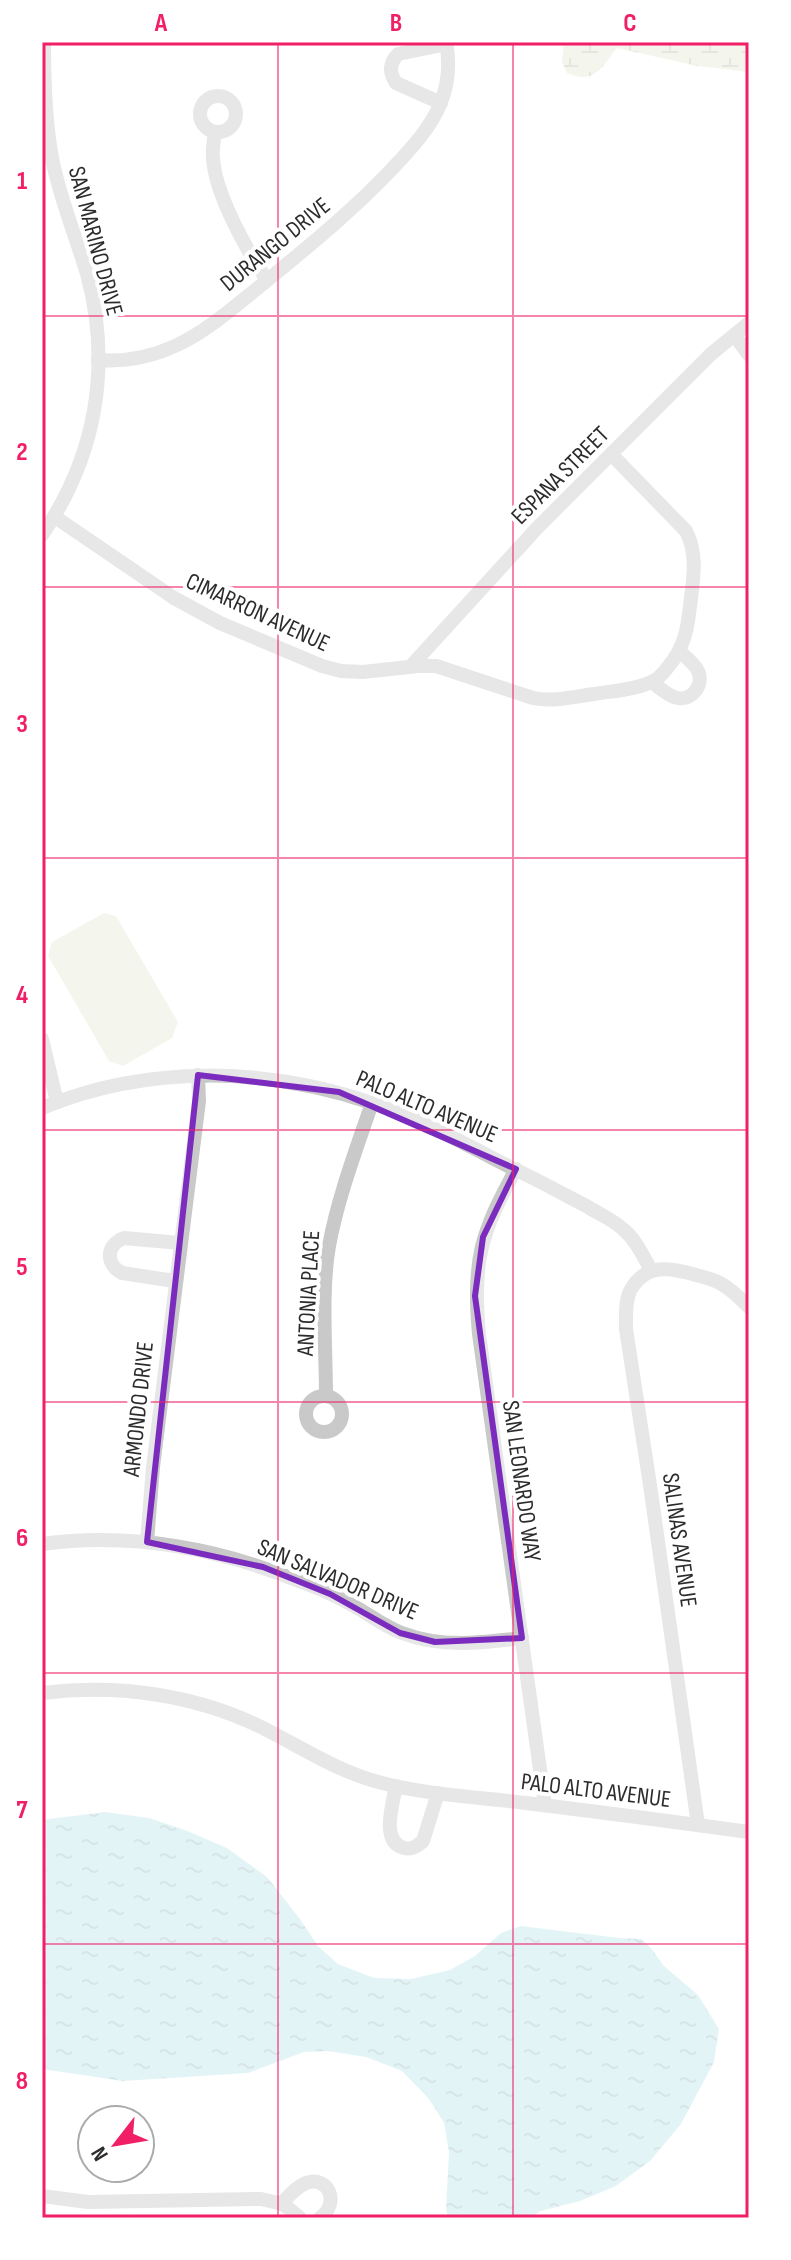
<svg xmlns="http://www.w3.org/2000/svg" width="791" height="2260" font-family="'Sofia Sans Condensed',sans-serif">
	<style>
		.wetland { fill: url(#wetland-marsh) }
		.green { fill: #e7ebd7 }
		.water { fill: url(#water-ripples) }
		.lines { fill: none; stroke-linecap: round; stroke-linejoin: round }
		.minor { stroke: #c9c9c9; stroke-width: 14 }
		.marked { fill: none; stroke: #7b2cbf; stroke-width: 6; stroke-linejoin: round }
		.grid { fill: none; stroke: #f11f66; stroke-width: 2; stroke-opacity: 0.55 }
		.labels { text-anchor: middle; stroke-width: 8; stroke-linejoin: round; paint-order: stroke }
		.street-label { font-size: 24px; fill: #2c2c2c; stroke: #fff }
		.neatline { fill: none; stroke: #f11f66; stroke-width: 3 }
		.grid-label { font-size: 26px; text-anchor: middle; font-weight: bold; fill: #f11f66 }
	</style>
	<defs>
		<pattern id="wetland-marsh" width="20" height="14" patternUnits="userSpaceOnUse" patternTransform="scale(2)"><rect width="20" height="14" fill="#e7ebd7"/><path d="M1 5h8M5 5V1M11 12h8M15 12V8" fill="none" stroke="#c6cab9"/></pattern>
		<pattern id="water-ripples" width="26" height="14" patternUnits="userSpaceOnUse" patternTransform="scale(2)"><rect width="26" height="14" fill="#c2e7ed"/><path d="M2 4q2-2 4 0t4 0M15 11q2-2 4 0t4 0" fill="none" stroke="#a7c6cb"/></pattern>
	</defs>
	<rect width="100%" height="100%" fill="#fff"/>
	<path class="wetland" d="M564 42H749V72L697 66 617 48C601 68 595 85 567 73L562 62Z"/>
	<polygon class="green" points="104,913 116,916 178,1022 172,1038 123,1066 109,1061 48,956 52,942"/>
	<polygon class="water" points="105,1812 149,1818 185,1830 227,1848 267,1877 300,1919 318,1946 338,1964 374,1978 411,1979 450,1970 475,1956 501,1933 521,1926 619,1938 641,1939 651,1948 664,1966 698,1995 719,2029 714,2062 681,2124 650,2161 616,2186 580,2201 541,2211 529,2218 448,2218 446,2209 449,2152 444,2123 429,2099 402,2071 366,2057 328,2051 304,2052 248,2073 123,2081 42,2069 42,1820"/>
	<g class="lines">
		<g class="minor">
			<circle cx="218" cy="114" r="18"/>
			<path d="M441 103 396 83C389 72 389 64 398 54L447 44"/>
			<path d="M215 132C214 140 212 150 213 158 215 194 247 251 267 280"/>
			<polyline points="734,335 749,355"/>
			<path d="M98 360C125 362 151 357 175 346 208 331 236 305 264 283 309 246 351 212 391 170 410 150 431 128 441 102 449 82 450 63 446 42"/>
			<path d="M55 517 174 598 220 623 322 666 341 671 363 672 418 666H436L533 698C553 702 573 697 594 694 612 691 633 690 649 683 657 680 663 674 668 667 686 646 688 625 691 598 694 575 697 552 686 531L612 455"/>
			<path d="M42 535C96 457 112 366 87 274 76 237 61 201 53 163 45 124 44 82 44 42"/>
			<polyline points="411,666 538,527 711,354 749,323"/>
			<path d="M652 682C658 687 666 694 674 697 689 703 705 687 698 671 695 664 686 657 680 652"/>
			<polyline points="42,1039 57,1102"/>
			<path d="M42 1108C147 1064 268 1067 375 1104 422 1120 467 1145 512 1168 538 1180 563 1194 588 1207 599 1214 614 1220 624 1230 636 1240 643 1256 651 1270"/>
			<path d="M516 1169C481 1233 472 1260 479 1334L545 1805"/>
			<path d="M175 1281 122 1273C105 1264 106 1245 124 1238L180 1243"/>
			<circle cx="324" cy="1414" r="18"/>
			<path d="M326 1396C326 1350 321 1291 329 1246 338 1197 356 1150 372 1103"/>
			<polyline points="147,1542 153,1467 199,1101 198,1075"/>
			<path d="M42 1544C132 1532 221 1549 304 1583 321 1589 338 1597 354 1606 370 1615 385 1627 402 1633 441 1648 481 1643 522 1638"/>
			<path d="M42 1693C117 1684 193 1694 261 1727 301 1747 338 1772 382 1783 429 1795 478 1797 526 1803 601 1812 675 1822 749 1832"/>
			<path d="M396 1786C393 1803 380 1842 404 1848 412 1850 417 1846 423 1841L438 1793"/>
			<path d="M698 1825 650 1485 626 1329C626 1317 625 1302 630 1291 645 1263 670 1267 696 1275 704 1277 712 1279 720 1283 731 1289 740 1298 749 1307"/>
			<polyline points="42,2196 88,2202 261,2199 283,2204 300,2218"/>
			<path d="M281 2204C289 2196 296 2187 306 2183 328 2175 341 2203 320 2218"/>
		</g>
	</g>
	<path d="M0 0H791V2260H0ZM198 1075 339 1092 516 1169 483 1237 475 1296 522 1638 435 1642 400 1633 330 1594 263 1567 147 1542Z" fill="#fff" fill-opacity=".55" fill-rule="evenodd"/>
	<path class="marked" d="M198 1075 339 1092 516 1169 483 1237 475 1296 522 1638 435 1642 400 1633 330 1594 263 1567 147 1542Z"/>
	<path class="grid" d="M278 42V2218M513 42V2218M42 316H749M42 587H749M42 858H749M42 1130H749M42 1402H749M42 1673H749M42 1944H749"/>
	<g class="labels">
		<g class="street-label">
			<text transform="translate(96 241) rotate(75)" y="8">SAN MARINO DRIVE</text>
			<text transform="translate(275 244) rotate(-39)" y="8">DURANGO DRIVE</text>
			<text transform="translate(560 475) rotate(-45)" y="8">ESPANA STREET</text>
			<text transform="translate(258 612) rotate(25)" y="8">CIMARRON AVENUE</text>
			<text transform="translate(427 1106) rotate(23)" y="8">PALO ALTO AVENUE</text>
			<text transform="translate(308 1293) rotate(-87)" y="8">ANTONIA PLACE</text>
			<text transform="translate(138 1409) rotate(-84)" y="8">ARMONDO DRIVE</text>
			<text transform="translate(522 1481) rotate(82)" y="8">SAN LEONARDO WAY</text>
			<text transform="translate(680 1540) rotate(82)" y="8">SALINAS AVENUE</text>
			<text transform="translate(338 1579) rotate(23)" y="8">SAN SALVADOR DRIVE</text>
			<text transform="translate(596 1790) rotate(7)" y="8">PALO ALTO AVENUE</text>
		</g>
	</g>
	<rect width="791" height="2260" fill="none" stroke="#ffffff" stroke-width="88"/>
	<g transform="translate(116 2144) rotate(239)"><circle r="38" fill="#ffffff" stroke="#ababab" stroke-width="2"/>
	<path d="M0-6L14 30L0 20L-14 30Z" fill="#f11f66"/>
	<text y="-12" font-size="22" font-weight="bold" text-anchor="middle" fill="#2c2c2c">N</text>
	</g>
	<rect x="44" y="44" width="703" height="2172" class="neatline"/>
	<g class="grid-label">
		<text x="161" y="31">A</text>
		<text x="396" y="31">B</text>
		<text x="630" y="31">C</text>
		<text x="22" y="189">1</text>
		<text x="22" y="460">2</text>
		<text x="22" y="732">3</text>
		<text x="22" y="1003">4</text>
		<text x="22" y="1275">5</text>
		<text x="22" y="1546">6</text>
		<text x="22" y="1818">7</text>
		<text x="22" y="2089">8</text>
	</g>
</svg>
